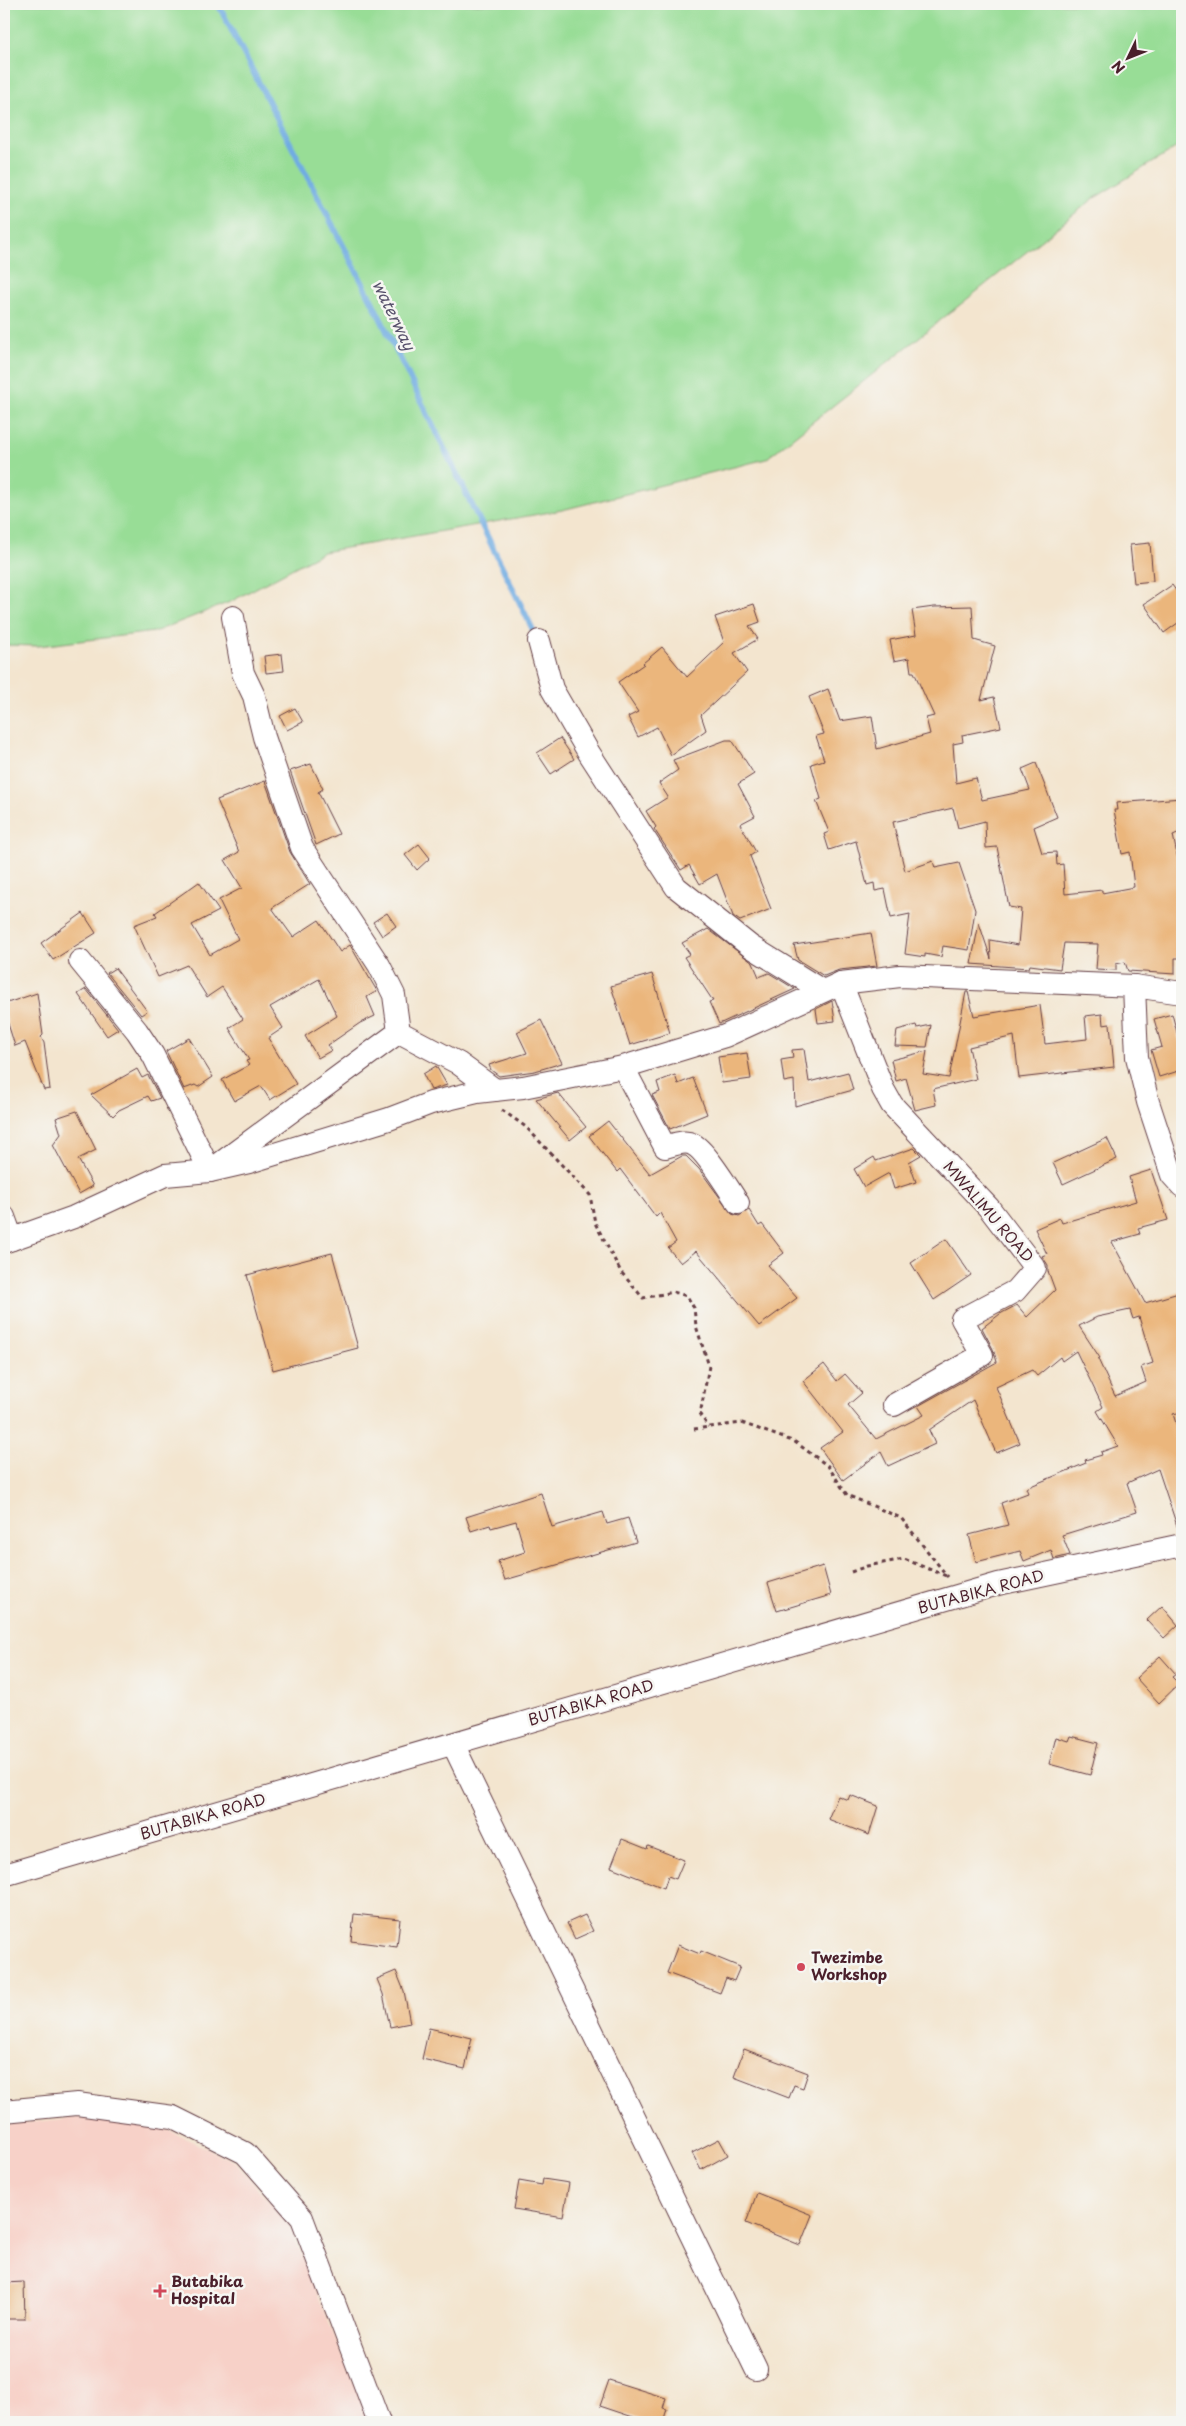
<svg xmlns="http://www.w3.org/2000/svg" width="1186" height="2426" font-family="'Playpen Sans',sans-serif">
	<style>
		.built { fill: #f7d1c8 }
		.green { fill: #98dd96; stroke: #717e60 }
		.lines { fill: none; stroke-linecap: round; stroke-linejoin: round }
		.stream { stroke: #70ace2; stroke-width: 6 }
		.building { fill: #ebb67c; fill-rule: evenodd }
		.minor-casing { stroke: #633d44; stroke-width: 24 }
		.path { stroke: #633d44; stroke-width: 3; stroke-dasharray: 4 4; stroke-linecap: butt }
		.minor { stroke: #fff; stroke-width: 22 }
		.poi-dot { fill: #d1495b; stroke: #f6f6f2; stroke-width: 2 }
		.labels { text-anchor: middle; stroke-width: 5; stroke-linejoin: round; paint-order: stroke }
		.street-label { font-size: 15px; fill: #4a1f2b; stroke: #f6f6f2 }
		.poi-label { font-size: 15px; font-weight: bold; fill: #4a1f2b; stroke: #f6f6f2; text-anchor: start }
		.water-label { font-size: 16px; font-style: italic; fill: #57506b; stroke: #f6f6f2 }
	</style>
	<rect width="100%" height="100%" fill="#f6f6f2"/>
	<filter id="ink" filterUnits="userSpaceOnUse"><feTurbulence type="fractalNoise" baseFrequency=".02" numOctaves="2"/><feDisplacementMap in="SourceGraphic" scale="10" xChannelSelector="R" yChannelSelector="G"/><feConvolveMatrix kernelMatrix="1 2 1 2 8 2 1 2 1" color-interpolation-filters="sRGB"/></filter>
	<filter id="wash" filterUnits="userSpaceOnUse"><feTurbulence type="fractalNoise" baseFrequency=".0096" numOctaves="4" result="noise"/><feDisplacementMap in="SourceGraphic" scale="20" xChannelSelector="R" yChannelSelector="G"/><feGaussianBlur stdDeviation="1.12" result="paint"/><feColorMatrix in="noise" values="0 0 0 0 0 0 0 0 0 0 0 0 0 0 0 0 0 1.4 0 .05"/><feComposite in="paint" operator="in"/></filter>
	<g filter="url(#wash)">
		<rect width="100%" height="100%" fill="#f3e5cf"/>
		<polygon class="built" points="81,2117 168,2130 235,2162 289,2224 370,2422 4,2422 4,2125"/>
		<polygon class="green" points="4,4 1182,4 1182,144 1093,199 766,459 562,510 323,552 230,602 154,632 38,646 4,645"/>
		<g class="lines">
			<polyline class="stream" points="218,4 373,303 537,638"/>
		</g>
		<g id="blocks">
			<g class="building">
				<polygon points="1150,543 1153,581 1134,583 1130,545"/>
				<polygon points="1172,585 1182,599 1182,620 1164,633 1144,604"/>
				<polygon points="754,604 760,622 749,626 758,639 734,653 747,672 701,715 706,730 671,755 657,727 638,737 628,717 638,712 618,682 644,664 643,663 662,647 687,677 724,642 715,617"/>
				<polygon points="972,606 974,640 995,646 981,700 994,697 1001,727 962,735 963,742 953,744 956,783 976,778 982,800 1030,790 1022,769 1036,763 1057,817 1034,827 1042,853 1056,852 1057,865 1063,864 1065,894 1102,890 1102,893 1134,887 1130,852 1122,854 1114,810 1117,810 1116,803 1182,798 1182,831 1173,835 1182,880 1182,958 1175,958 1175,974 1128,971 1125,962 1116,964 1116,970 1096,969 1098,944 1064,943 1060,969 1030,965 1029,968 971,964 979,923 991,959 990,940 1018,945 1021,909 1009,907 997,847 986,848 985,821 958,828 953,808 893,822 905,871 933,861 935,868 959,863 975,910 969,950 943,946 941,957 925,954 925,957 905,954 910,914 891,918 885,889 875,891 874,883 867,885 856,841 829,850 824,834 829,832 816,801 821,799 811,764 824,760 816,736 824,734 809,697 828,689 840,721 872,716 877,749 930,734 926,718 934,716 914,672 911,672 909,658 894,661 890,640 916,635 912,610 934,607"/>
				<polygon points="282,654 284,671 266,673 264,656"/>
				<polygon points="295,708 303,722 287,730 280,716"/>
				<polygon points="560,738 574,759 551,774 537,753"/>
				<polygon points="726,740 732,740 754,774 738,784 755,816 740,824 756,852 750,856 771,909 740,921 733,916 717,874 700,884 689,865 681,870 654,829 656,827 646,811 668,797 659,783 678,770 673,760"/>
				<polygon points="311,764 323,789 318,792 339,834 316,845 290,771"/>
				<polygon points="265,781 290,852 310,884 272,908 293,937 319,920 340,952 350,945 377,991 367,997 375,1016 360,1023 328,1045 332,1050 318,1058 305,1036 337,1016 319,979 270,1007 283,1028 268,1038 296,1084 270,1100 261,1086 234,1101 222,1080 249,1065 246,1061 249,1060 229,1028 243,1019 222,987 207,997 187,965 158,977 134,925 157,916 155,913 199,882 219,911 192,925 210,955 238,939 219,900 242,888 225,860 239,852 217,800"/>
				<polygon points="419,844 430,858 417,870 405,855"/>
				<polygon points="83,913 96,933 53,960 41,943"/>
				<polygon points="387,913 396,926 382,936 373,922"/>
				<polygon points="708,929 753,963 759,977 769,973 795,989 719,1024 709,1002 713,1001 684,957 690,954 682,943"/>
				<polygon points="871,933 877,966 839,970 824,976 798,960 794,945"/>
				<polygon points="115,968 136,996 147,1011 141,1015 107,973"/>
				<polygon points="652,974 670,1033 630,1045 611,986"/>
				<polygon points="86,989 118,1029 107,1036 78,994"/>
				<polygon points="966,992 968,992 974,1016 1040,1005 1045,1044 1087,1039 1085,1016 1102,1014 1103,1025 1110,1024 1114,1067 1019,1078 1014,1036 969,1047 976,1079 933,1089 936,1105 915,1110 906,1078 896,1081 891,1060 927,1051 923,1074 949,1078"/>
				<polygon points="37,993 43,1035 41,1037 44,1043 50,1089 44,1090 25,1042 15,1046 4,1011 4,1004"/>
				<polygon points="832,1001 835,1021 818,1023 816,1009"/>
				<polygon points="1172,1014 1182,1051 1182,1070 1159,1077 1151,1050 1162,1047 1154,1019"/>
				<polygon points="541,1020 562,1063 535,1071 499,1076 491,1070 489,1065 527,1053 517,1032"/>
				<polygon points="916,1025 917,1028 931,1025 927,1047 895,1046 897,1030"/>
				<polygon points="189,1038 213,1077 198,1087 195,1085 184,1089 166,1051"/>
				<polygon points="804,1049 809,1082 848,1072 853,1090 795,1106 794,1080 784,1082 781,1060 793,1058 792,1050"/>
				<polygon points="747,1053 751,1079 722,1083 718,1057"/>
				<polygon points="436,1066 447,1085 431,1090 423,1074"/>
				<polygon points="137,1069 142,1078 148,1075 160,1098 151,1101 148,1096 119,1110 113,1116 91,1095"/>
				<polygon points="675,1075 678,1084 693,1078 707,1114 670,1129 652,1095 660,1092 657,1082"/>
				<polygon points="558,1093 586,1127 570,1140 536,1099"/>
				<polygon points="77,1111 96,1150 78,1159 93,1186 79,1194 53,1145 61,1134 56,1118"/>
				<polygon points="608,1121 650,1174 682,1156 686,1156 699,1169 732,1214 739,1216 749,1210 759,1226 762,1224 784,1253 768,1265 797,1298 759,1326 696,1251 681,1263 668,1248 676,1242 660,1213 656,1217 620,1169 617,1172 589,1136"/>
				<polygon points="1107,1138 1117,1159 1063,1184 1053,1163"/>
				<polygon points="914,1148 921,1155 909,1162 916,1182 894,1189 889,1173 864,1187 854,1169 874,1157 876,1161"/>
				<path d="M1151 1170 1168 1220 1138 1228 1140 1234 1112 1242 1145 1303 1182 1292V1412L1173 1414 1182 1442V1532H1179L1158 1469 1127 1483 1137 1512 1062 1535 1070 1555 1054 1559 1051 1550 1024 1561 1020 1551 976 1562 969 1535 1008 1525 1001 1503 1028 1493 1026 1488 1086 1463 1085 1460 1102 1455 1101 1452 1118 1446 1097 1411 1103 1407 1076 1351 1062 1361 1060 1357 1037 1376 1032 1370 996 1387 1020 1443 996 1453 973 1400 929 1430 935 1444 888 1466 881 1452 843 1480 820 1448 843 1432 803 1381 824 1364 837 1381 845 1374 862 1393 848 1405 876 1439 924 1415 918 1406 997 1362 993 1349 982 1328 1000 1314 1017 1305 1027 1317 1055 1290 1048 1271V1265L1042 1256 1047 1254 1035 1229 1060 1218 1062 1223 1136 1201 1129 1177ZM1130 1310 1133 1319 1139 1317 1153 1363 1141 1367 1146 1382 1115 1396 1098 1359 1100 1358 1079 1326 1097 1317Z"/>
				<polygon points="946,1239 971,1275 934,1300 911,1263"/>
				<polygon points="332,1253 358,1348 273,1370 247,1275"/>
				<polygon points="541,1493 552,1527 603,1512 607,1524 628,1518 636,1542 505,1580 498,1561 525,1552 516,1521 491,1528 490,1525 471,1531 466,1517"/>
				<polygon points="823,1566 831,1595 777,1611 768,1583"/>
				<polygon points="1162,1606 1178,1625 1164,1638 1147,1620"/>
				<polygon points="1160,1656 1176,1674 1172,1677 1179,1684 1159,1703 1136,1678"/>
				<polygon points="1071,1736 1098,1743 1090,1775 1049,1764 1056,1737 1069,1741"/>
				<polygon points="850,1795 878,1806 869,1835 828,1819 838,1796 848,1800"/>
				<polygon points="622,1839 647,1849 648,1846 684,1860 676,1879 668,1876 664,1888 611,1867"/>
				<polygon points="354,1914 400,1919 397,1947 351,1941"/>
				<polygon points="585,1915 593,1931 575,1939 567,1923"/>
				<polygon points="678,1945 700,1954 701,1951 740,1967 734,1981 726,1978 720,1993 667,1973"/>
				<polygon points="396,1971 404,1991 410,2023 390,2027 383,1994 377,1979"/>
				<polygon points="429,2028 472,2038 465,2069 422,2059"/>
				<polygon points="744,2049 808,2073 803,2088 794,2085 789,2098 734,2077"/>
				<polygon points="719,2139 728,2155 701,2170 692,2153"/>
				<polygon points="543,2179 569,2183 563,2217 514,2209 519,2181 542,2185"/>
				<polygon points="757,2193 812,2215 800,2245 746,2223"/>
				<polygon points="24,2282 25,2319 4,2319 4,2283"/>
				<polygon points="609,2380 666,2398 663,2408 667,2409 663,2422 648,2422 600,2406"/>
			</g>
		</g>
	</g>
	<g filter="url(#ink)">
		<use href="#blocks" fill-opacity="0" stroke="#633d44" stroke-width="1"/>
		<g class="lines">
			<g class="minor-casing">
				<g id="minor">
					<polyline points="233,617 243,673 254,696 264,737 302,848 379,965 394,995 399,1032 458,1063 495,1090"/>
					<polyline points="539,641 552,689 589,753 676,887 750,946 821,990"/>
					<polyline points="80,961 137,1031 153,1055 210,1171 399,1032"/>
					<polyline points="841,983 883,1089 892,1105 989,1208 1035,1268 1015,1291 962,1319 982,1355 894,1405"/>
					<polyline points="1134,986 1137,1057 1148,1102 1172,1175 1182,1186"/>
					<path d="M623 1067 665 1147C673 1145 684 1140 692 1144 704 1148 730 1191 738 1203"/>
					<polyline points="4,1217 12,1239"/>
					<polyline points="4,1242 74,1217 165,1175 210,1171 249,1162 389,1119 431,1103 477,1092 523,1087 623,1067 725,1036 841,983 900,976 1134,986 1182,993"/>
					<polyline points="453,1744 756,2369"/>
					<polyline points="4,1875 998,1584 1182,1545"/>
					<polyline points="4,2111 77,2104 173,2117 245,2153 302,2218 379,2422"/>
				</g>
			</g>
			<g class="path">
				<polyline points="502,1110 526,1127 590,1195 595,1223 621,1272 643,1298 673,1292 687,1296 694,1308 696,1326 709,1366 700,1415 709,1427"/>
				<polyline points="694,1429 742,1423 795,1442 828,1466 847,1495 901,1518 948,1577"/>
				<polyline points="851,1572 867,1566 904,1559 946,1576"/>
			</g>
			<use href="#minor" class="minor"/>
		</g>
	</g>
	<g class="poi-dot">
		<circle cx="801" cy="1967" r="5"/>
		<path d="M157.5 2283.5h5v5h5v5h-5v5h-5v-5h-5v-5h5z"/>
	</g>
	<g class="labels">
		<g class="street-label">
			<text transform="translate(988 1212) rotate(49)" y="5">MWALIMU ROAD</text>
			<text transform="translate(981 1592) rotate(-15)" y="5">BUTABIKA ROAD</text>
			<text transform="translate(591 1703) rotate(-16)" y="5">BUTABIKA ROAD</text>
			<text transform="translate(203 1817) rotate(-16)" y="5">BUTABIKA ROAD</text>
		</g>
		<g class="poi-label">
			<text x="811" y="1963">Twezimbe<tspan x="811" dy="17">Workshop</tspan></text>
			<text x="171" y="2287">Butabika<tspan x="171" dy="17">Hospital</tspan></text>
		</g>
		<g class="water-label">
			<text transform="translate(394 315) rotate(64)" y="6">waterway</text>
		</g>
	</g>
	<rect width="1186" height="2426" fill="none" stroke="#f6f6f2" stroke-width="20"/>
	<g transform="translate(1128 58) rotate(227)" stroke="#f6f6f2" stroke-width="4" paint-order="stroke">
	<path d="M0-4L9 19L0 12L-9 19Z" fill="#4a1f2b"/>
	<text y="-8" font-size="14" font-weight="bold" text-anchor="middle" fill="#4a1f2b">N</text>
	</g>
</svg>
